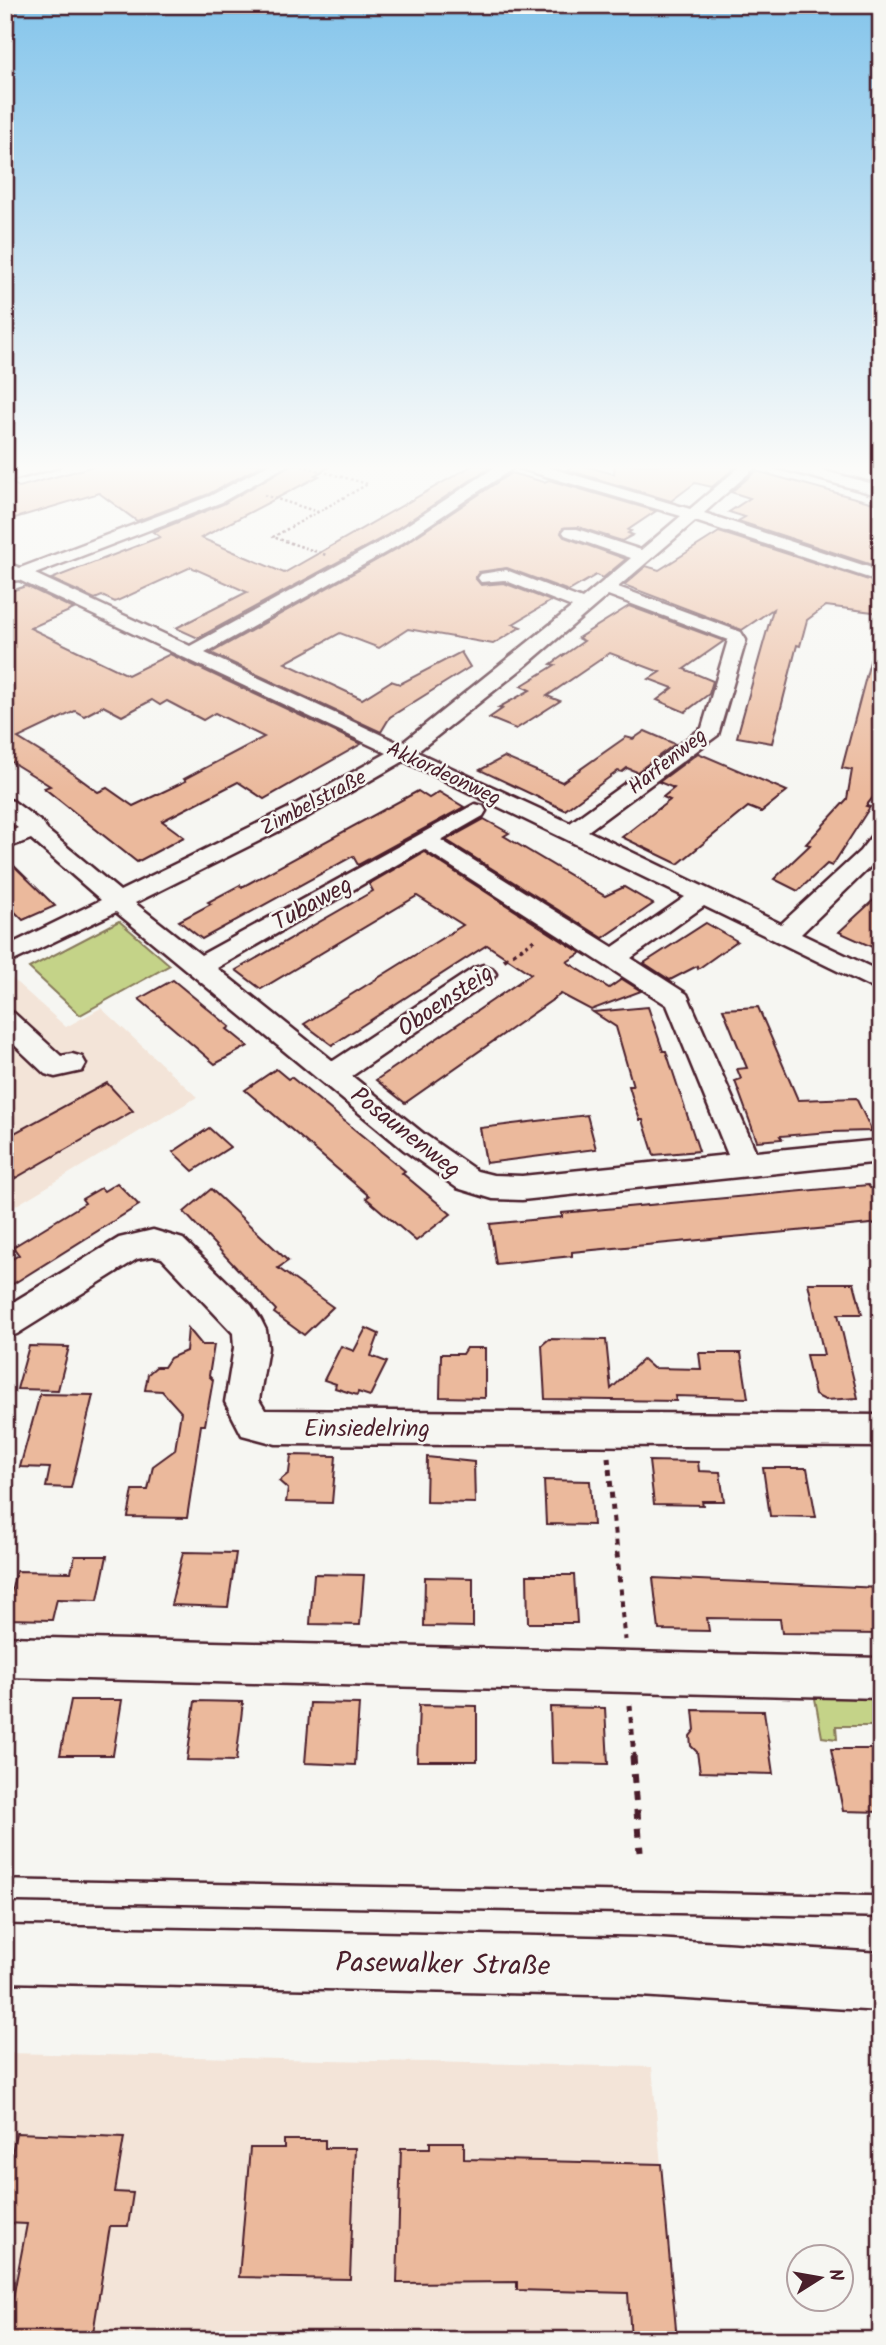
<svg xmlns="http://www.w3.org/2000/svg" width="886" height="2345" font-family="Kalam,sans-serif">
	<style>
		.built { fill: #f3e4d8 }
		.green { fill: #c4d388; stroke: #87795a; stroke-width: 2 }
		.building { fill: #ebb99c; stroke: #4a1f2b; stroke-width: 2; fill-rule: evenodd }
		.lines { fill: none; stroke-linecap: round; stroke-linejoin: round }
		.minor-casing { stroke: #4a1f2b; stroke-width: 5 }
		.major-casing { stroke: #4a1f2b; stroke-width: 5 }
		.path-far4 { stroke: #4a1f2b; stroke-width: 2.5; stroke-dasharray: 2.5 2.5; stroke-linecap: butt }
		.path-far3 { stroke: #4a1f2b; stroke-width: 3.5; stroke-dasharray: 3.5 3.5; stroke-linecap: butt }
		.path-far2 { stroke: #4a1f2b; stroke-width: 4.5; stroke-dasharray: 5 5; stroke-linecap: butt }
		.path-far1 { stroke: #4a1f2b; stroke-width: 5; stroke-dasharray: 6 6; stroke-linecap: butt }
		.path { stroke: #4a1f2b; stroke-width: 7; stroke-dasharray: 9 9; stroke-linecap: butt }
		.minor { fill: #f6f6f2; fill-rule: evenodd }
		.major { fill: #f6f6f2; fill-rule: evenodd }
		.tram { stroke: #4a1f2b; stroke-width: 2.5 }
		.labels { text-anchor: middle; stroke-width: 5; stroke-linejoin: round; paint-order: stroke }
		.far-street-label { font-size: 21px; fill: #4a1f2b; stroke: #f6f6f2 }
		.street-label { font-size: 24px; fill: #4a1f2b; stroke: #f6f6f2 }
		.near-street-label { font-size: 28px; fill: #4a1f2b; stroke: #f6f6f2 }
	</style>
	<rect width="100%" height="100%" fill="#f6f6f2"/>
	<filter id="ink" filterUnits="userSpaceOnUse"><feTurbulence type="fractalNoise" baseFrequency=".0143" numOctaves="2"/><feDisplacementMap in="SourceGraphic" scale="14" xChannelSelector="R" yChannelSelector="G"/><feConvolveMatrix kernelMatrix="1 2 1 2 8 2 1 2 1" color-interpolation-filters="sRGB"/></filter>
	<g filter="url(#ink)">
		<g class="built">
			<polygon points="8,975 66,1027 101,1008 197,1097 5,1212 5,976"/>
			<polygon points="5,2053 652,2067 677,2340 5,2340"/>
		</g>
		<g class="green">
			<polygon points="119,921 170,965 80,1015 29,968"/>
			<polygon points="881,1691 881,1731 876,1726 836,1726 837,1739 822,1737 814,1693"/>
		</g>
		<g class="building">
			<polygon points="101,464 264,464 209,494 137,521 99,493 5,521 5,484 12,483 19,487"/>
			<polygon points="292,464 335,464 315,475 319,476 201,538 284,573 475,464 491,467 386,536 198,638 176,628 247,592 191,567 115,602 102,596 95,599 51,579 160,537 153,532 223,504"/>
			<polygon points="577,464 614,474 615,464 737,466 712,487 695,483 671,501 567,470"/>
			<polygon points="756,471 881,505 881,568 738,521 745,517 729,512 750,498 731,492"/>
			<polygon points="511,473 544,482 549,480 656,511 628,530 631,531 628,533 633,535 622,541 578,527 563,528 561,533 564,537 626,559 603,578 596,575 569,591 507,568 479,572 475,578 481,585 504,583 551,601 513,624 521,627 493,644 408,629 379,648 340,633 285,663 362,699 391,681 400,684 461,652 470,667 390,717 381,732 211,653 400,547"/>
			<polygon points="719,532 881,584 881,613 826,606 807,620 800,646 797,645 772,743 737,737 773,609 742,630 624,585 646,566 659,570"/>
			<path d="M26 586 74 609 30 628 128 675 170 654 361 744 264 799 238 782 162 821 184 837 137 862 44 788 50 786 5 758V593ZM152 700 160 705 167 701 203 720 215 713 264 737 184 779 186 781 133 806 107 788 98 792 60 764 18 738 75 711 84 716 103 706 122 716Z"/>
			<polygon points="629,606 724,641 684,669 713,681 709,694 685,712 657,700 673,688 649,679 660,672 610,653 547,696 560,701 516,729 489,718 502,709 498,708 530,690 521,686 555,665 551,664 584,641 578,638"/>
			<polygon points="873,650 881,651 881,757 875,795 866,806 870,807 832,866 827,864 798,891 774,879 810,845 806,844 847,799 852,770 842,768"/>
			<polygon points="645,731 675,744 637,772 627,768 622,772 618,771 565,810 480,770 504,757 562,782 626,737 633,739"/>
			<polygon points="698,753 787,791 761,812 748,807 678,864 622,837 670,800 663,797 674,788 659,782"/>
			<polygon points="418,791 429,798 439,792 464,807 358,865 353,856 202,939 179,921 211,904 208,902 240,885 242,887"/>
			<polygon points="484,819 509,833 504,836 605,896 624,887 653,904 603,938 446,840"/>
			<polygon points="424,852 581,953 567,962 609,988 622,979 641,991 591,1010 561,994 405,1103 376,1080 531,974 487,945 332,1045 304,1024 463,925 417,896 261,989 236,970 373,891 369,884"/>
			<polygon points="5,857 55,906 23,920 5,902"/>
			<polygon points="881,893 881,951 839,932"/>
			<polygon points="706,923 737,941 698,969 697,966 670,980 644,963"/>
			<polygon points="173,980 230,1027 227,1029 248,1046 215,1064 139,999"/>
			<polygon points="648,1007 663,1051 666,1051 699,1151 654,1155 643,1120 640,1120 634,1103 629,1086 633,1086 616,1027 593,1012"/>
			<polygon points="758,1007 798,1100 856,1098 872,1131 830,1132 780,1136 782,1139 757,1141 735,1081 741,1079 737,1069 747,1068 723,1009"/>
			<polygon points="276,1069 288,1079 291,1077 405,1171 402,1173 451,1214 416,1241 366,1198 369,1196 245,1090"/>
			<polygon points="107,1083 133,1111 5,1184 5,1138"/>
			<polygon points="587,1115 596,1149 486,1163 480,1128"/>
			<polygon points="209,1128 230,1147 193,1171 173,1152"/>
			<polygon points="117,1183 139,1205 5,1289 5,1263 19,1255 13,1247 85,1203 82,1199 101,1188 104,1191"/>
			<polygon points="868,1185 870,1188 881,1187 881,1223 572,1252 572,1256 496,1264 490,1224 562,1217 562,1213"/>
			<polygon points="211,1189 288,1261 278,1268 333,1307 304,1335 274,1313 276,1310 184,1212"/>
			<polygon points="808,1283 854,1283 862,1314 838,1314 858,1398 825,1400 815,1395 806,1355 824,1355"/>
			<polygon points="188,1328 202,1345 214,1345 209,1376 213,1380 205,1425 201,1425 187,1518 128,1517 133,1490 148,1490 153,1466 175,1450 181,1412 162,1391 145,1390 148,1374 156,1367 164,1367 170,1358 186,1351"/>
			<polygon points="366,1328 379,1334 371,1356 387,1362 370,1396 358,1392 357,1395 335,1388 336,1384 324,1380 341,1346 354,1351"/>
			<polygon points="549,1339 606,1340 611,1389 643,1359 653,1368 701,1369 699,1353 741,1353 748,1398 675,1396 676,1401 545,1399 542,1345"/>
			<polygon points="29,1346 69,1347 58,1390 17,1389"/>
			<polygon points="466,1348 485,1348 485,1398 440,1397 441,1354 462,1354"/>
			<polygon points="40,1394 93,1395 71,1488 46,1487 50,1468 20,1467"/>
			<polygon points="291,1455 336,1456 332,1503 286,1502 288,1489 279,1481 289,1473"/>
			<polygon points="427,1457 474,1462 475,1503 426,1502"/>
			<polygon points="649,1461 698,1462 699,1471 720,1472 724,1501 702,1501 703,1505 654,1504"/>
			<polygon points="763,1468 807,1468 816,1517 770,1516"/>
			<polygon points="544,1480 590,1481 593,1525 546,1524"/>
			<polygon points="183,1552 236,1553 228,1607 171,1605"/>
			<polygon points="75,1556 107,1556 98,1600 57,1599 52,1620 5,1619 16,1571 71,1572"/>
			<polygon points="314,1574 364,1575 360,1625 310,1624"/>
			<polygon points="527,1575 574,1575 577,1623 528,1623"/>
			<polygon points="425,1577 473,1578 473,1627 424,1626"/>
			<polygon points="653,1578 881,1588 881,1634 782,1633 780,1619 707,1618 709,1631 659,1630"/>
			<polygon points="71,1700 122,1700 113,1755 60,1755"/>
			<polygon points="195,1701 243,1702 236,1761 187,1760"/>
			<polygon points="310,1703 359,1704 355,1765 305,1763"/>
			<polygon points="419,1705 477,1706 477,1761 417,1761"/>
			<polygon points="550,1707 605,1708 608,1764 552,1763"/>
			<polygon points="693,1710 764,1711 773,1774 700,1772 697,1752 691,1746 690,1736 695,1730"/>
			<polygon points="831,1749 881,1749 881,1812 843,1811"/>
			<polygon points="16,2133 124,2137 115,2192 133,2193 128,2226 110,2226 92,2340 5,2340 27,2224 5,2223 5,2189"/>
			<polygon points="284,2140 325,2140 325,2148 355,2148 350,2279 239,2277 250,2148 284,2148"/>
			<polygon points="430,2142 464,2142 464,2159 661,2164 677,2340 631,2340 628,2293 517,2290 517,2282 397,2283 401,2148 430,2148"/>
		</g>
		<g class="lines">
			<g class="minor-casing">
				<g id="minor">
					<polygon points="35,464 60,464 58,467 5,482 5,472"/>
					<path d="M270 464H289L222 502 35 574 190 646 387 538 500 464H537L690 509 743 464H759L704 513 881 571V582L695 521 618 587 741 632 746 640 718 735 588 831 781 924 860 851 873 834 881 832V855L876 861 801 934 881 972V992L704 906 631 958 687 994 756 1152 881 1140V1162L522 1200 493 1199 457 1188 404 1150 116 912 5 965V947L101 900 31 839 5 849V834L18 828 5 818V799L13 801 44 824 47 830 120 891 287 809 387 753 19 580 5 582V562L20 568 210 496ZM515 467 681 516 641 550 577 529H565L563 532 565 535 631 558 582 599 506 570 481 574 478 578 481 582 504 580 572 607 401 744 205 653 399 545ZM608 595 728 640 702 728 570 823 417 752 524 667ZM404 761 685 897 613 947 441 840 483 816 486 811 483 806 475 804 201 955 135 903 303 819ZM424 849 667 1005 728 1155 522 1176 493 1175 477 1171 424 1134 352 1076 492 980 496 974 492 968 483 965 474 968 333 1061 217 968Z"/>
					<polygon points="773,464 798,464 881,486 881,496 775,467"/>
					<polygon points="5,1011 14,1013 61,1056 72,1054 82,1057 86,1064 82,1071 55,1077 45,1074 5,1036"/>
					<polygon points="153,1230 183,1239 251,1305 261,1320 266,1330 268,1348 259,1400 265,1410 881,1415 881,1447 276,1444 242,1435 225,1402 234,1348 233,1333 162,1258 153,1256 137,1259 17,1334 5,1338 5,1307 119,1238"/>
					<polygon points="5,1637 881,1658 881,1698 5,1677"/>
				</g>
			</g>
			<g class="major-casing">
				<polygon id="major" points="5,1926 639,1938 881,1953 881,2011 639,1996 5,1982"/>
			</g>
			<g class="path-far4">
				<polyline points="302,466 368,484 273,537 326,555"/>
				<polyline points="264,495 318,512"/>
			</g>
			<polyline class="path-far3" points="520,950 537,938"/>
			<polyline class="path-far2" points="504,960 522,948"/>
			<g class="path-far1">
				<polyline points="608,1457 625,1640"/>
				<polyline points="630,1705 634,1758"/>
			</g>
			<polyline class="path" points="633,1756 640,1852"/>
			<use href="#minor" class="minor"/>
			<use href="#major" class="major"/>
			<g class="tram">
				<polyline points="5,1879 881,1895"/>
				<polyline points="5,1902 881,1918"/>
			</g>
		</g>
	</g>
	<linearGradient id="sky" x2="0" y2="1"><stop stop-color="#85c5eb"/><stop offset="0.59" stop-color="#fbfbf9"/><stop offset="1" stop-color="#fbfbf9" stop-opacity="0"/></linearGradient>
	<rect width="886" height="793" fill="url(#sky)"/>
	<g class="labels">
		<g class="far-street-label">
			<text transform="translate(667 761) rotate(-38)" y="7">Harfenweg</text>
			<text transform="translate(444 773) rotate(25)" y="7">Akkordeonweg</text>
			<text transform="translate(313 802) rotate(-28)" y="7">Zimbelstraße</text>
		</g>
		<g class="street-label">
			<text transform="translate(312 903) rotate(-29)" y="8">Tubaweg</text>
			<text transform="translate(445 1000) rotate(-34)" y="8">Oboensteig</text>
			<text transform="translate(406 1132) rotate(38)" y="8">Posaunenweg</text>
			<text x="367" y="1436">Einsiedelring</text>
		</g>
		<g class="near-street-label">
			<text transform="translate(443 1963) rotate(1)" y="10">Pasewalker Straße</text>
		</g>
	</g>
	<rect width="886" height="2345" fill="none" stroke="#f6f6f2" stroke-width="28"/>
	<rect x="14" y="14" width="858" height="2317" fill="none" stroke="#4a1f2b" stroke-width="2.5" filter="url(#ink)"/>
	<g transform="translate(820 2278) rotate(79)"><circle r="33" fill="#f6f6f2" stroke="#b1a0a2" stroke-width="2"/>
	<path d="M0-5L12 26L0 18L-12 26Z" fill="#4a1f2b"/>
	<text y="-10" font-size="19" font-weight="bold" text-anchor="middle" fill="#4a1f2b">N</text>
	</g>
</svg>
